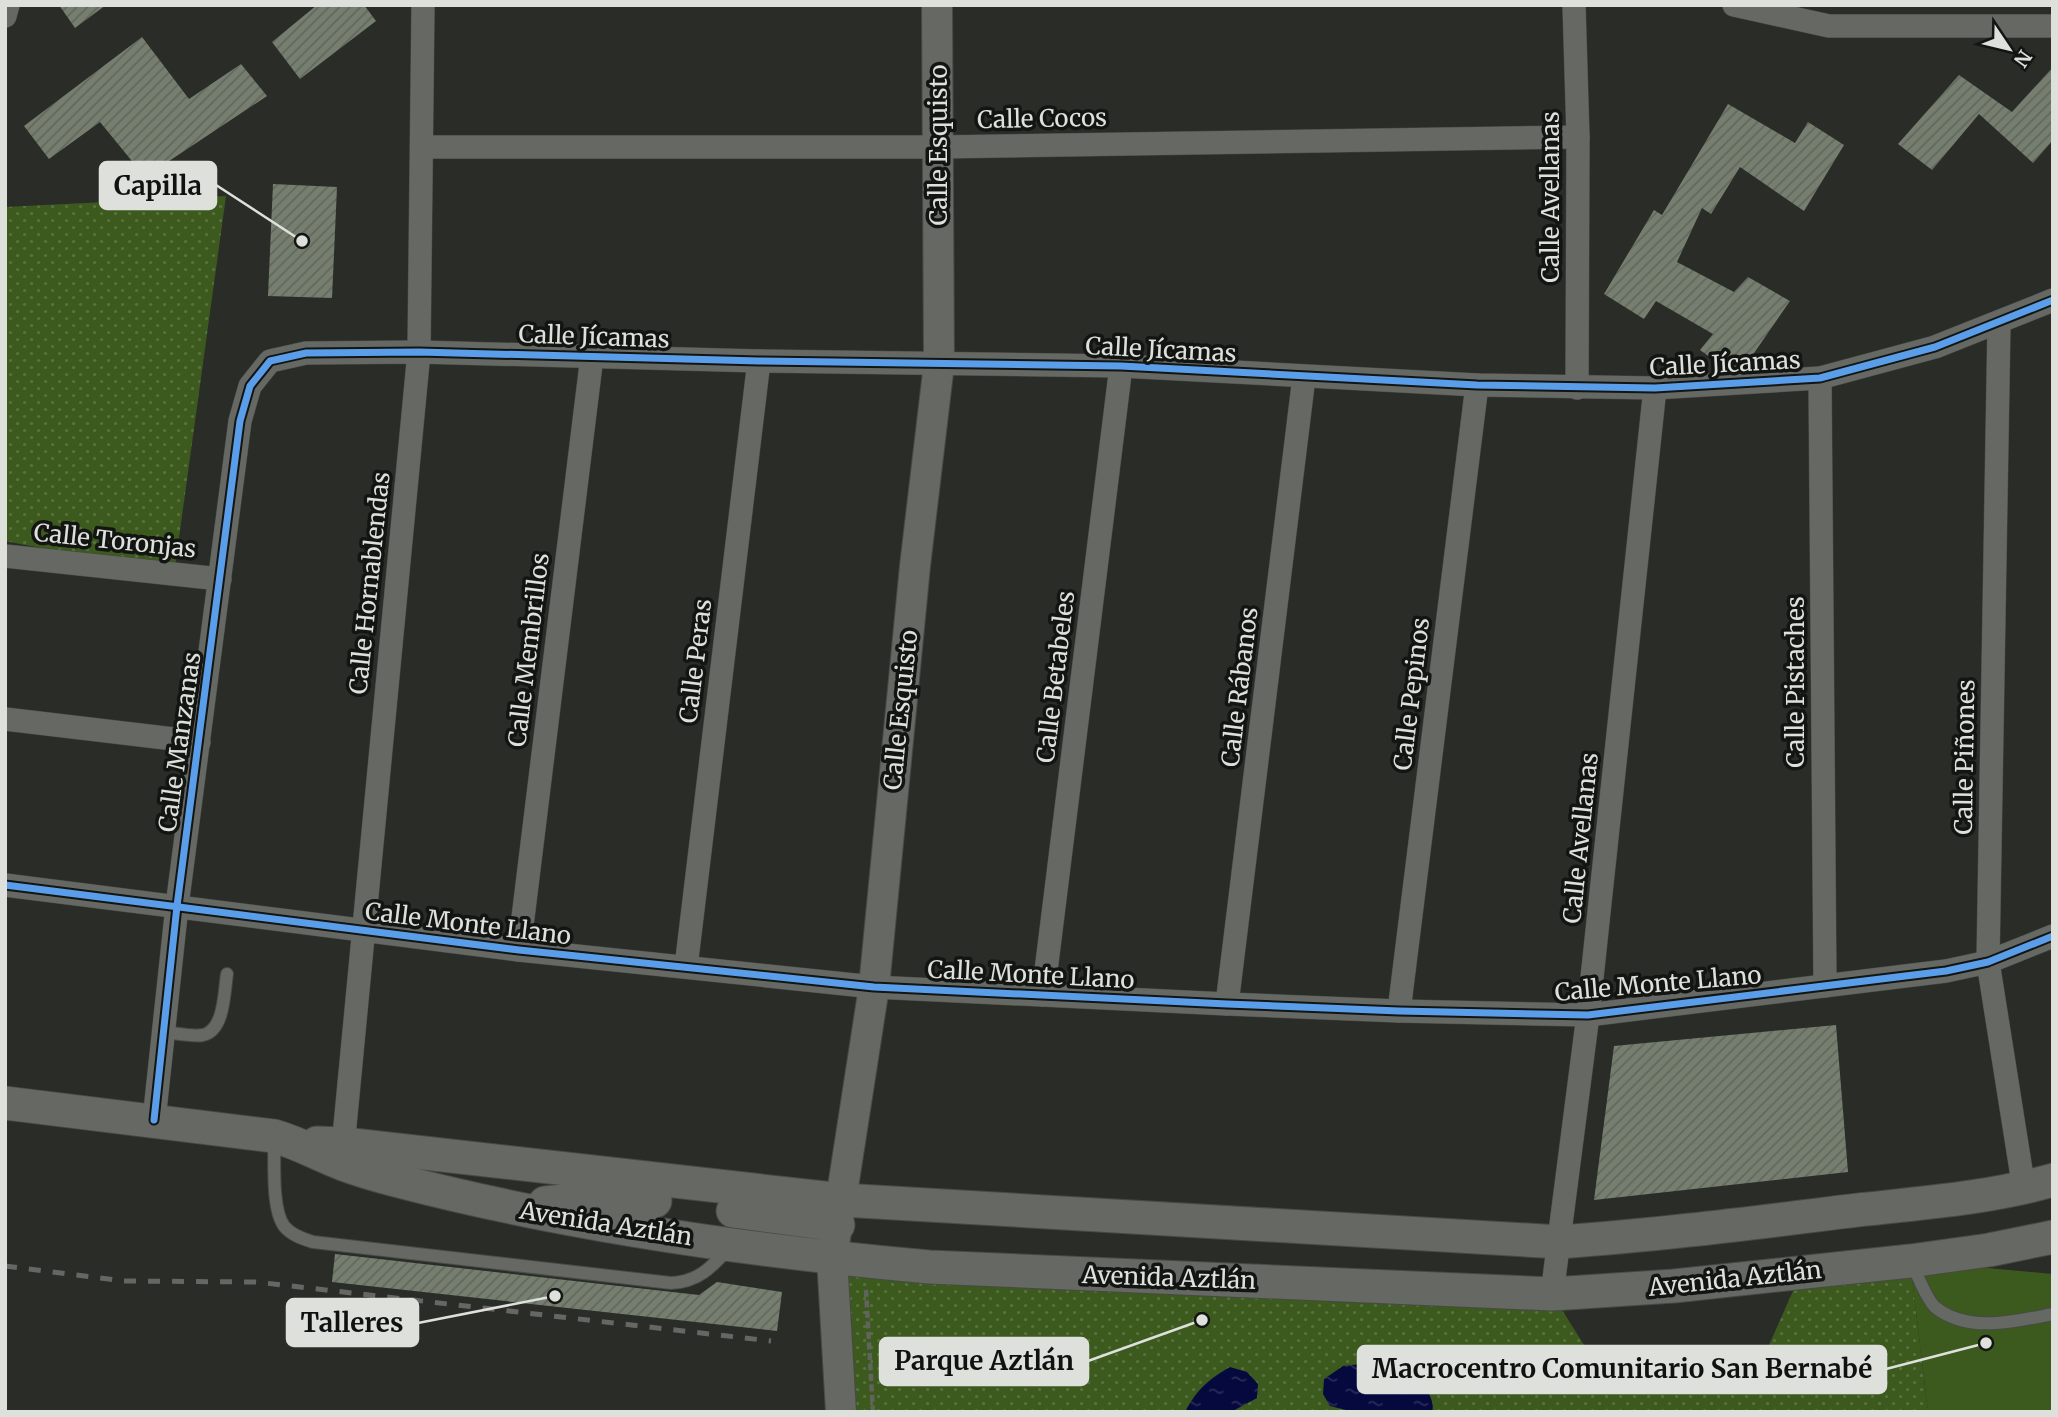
<svg xmlns="http://www.w3.org/2000/svg" width="2058" height="1417" font-family="Merriweather,serif">
	<style>
		.green { fill: #3c5a1e }
		.park { fill: url(#park-dots) }
		.water { fill: url(#water-ripples) }
		.building { fill: url(#building-hatch) }
		.lines { fill: none; stroke-linecap: round; stroke-linejoin: round }
		.service-casing { stroke: #474945; stroke-width: 14 }
		.minor-casing { stroke: #474945; stroke-width: 24 }
		.tertiary-casing { stroke: #474945; stroke-width: 32 }
		.secondary-casing { stroke: #474945; stroke-width: 35 }
		.path { stroke: #616360; stroke-width: 4.5; stroke-dasharray: 7 3.5; stroke-linecap: butt }
		.service { stroke: #666864; stroke-width: 12 }
		.minor { stroke: #666864; stroke-width: 23 }
		.tertiary { stroke: #666864; stroke-width: 30 }
		.secondary { stroke: #666864; stroke-width: 33 }
		.rail { stroke: #666764; stroke-width: 5; stroke-dasharray: 12 12; stroke-linecap: butt }
		.cycleway-casing { stroke: #131512; stroke-width: 11 }
		.cycleway { stroke: #5a9eea; stroke-width: 7 }
		.labels { text-anchor: middle; stroke-width: 7; stroke-linejoin: round; paint-order: stroke }
		.street-label { font-size: 24px; fill: #dde0db; stroke: #131512 }
		.leader { fill: none; stroke: #dde0db; stroke-width: 2.5 }
		.callout-dot { fill: #dde0db; stroke: #131512; stroke-width: 2.5 }
		.callout { fill: #dde0db; stroke: #dde0db; stroke-width: 2.5 }
		.callout-label { font-size: 26px; text-anchor: middle; font-weight: bold; fill: #111 }
	</style>
	<defs>
		<pattern id="park-dots" width="8" height="8" patternUnits="userSpaceOnUse" patternTransform="scale(1.75)"><rect width="8" height="8" fill="#3c5a1e"/><path d="M2 2h.1M6 6h.1" fill="none" stroke="#58713e" stroke-width="1.8" stroke-linecap="round"/></pattern>
		<pattern id="water-ripples" width="26" height="14" patternUnits="userSpaceOnUse" patternTransform="scale(1.75)"><rect width="26" height="14" fill="#06093e"/><path d="M2 4q2-2 4 0t4 0M15 11q2-2 4 0t4 0" fill="none" stroke="#2a2d59"/></pattern>
		<pattern id="building-hatch" width="6" height="6" patternUnits="userSpaceOnUse" patternTransform="scale(1.75)"><rect width="6" height="6" fill="#767f6f"/><path d="M-1 1l2-2M0 6l6-6M5 7l2-2" fill="none" stroke="#61675d"/></pattern>
	</defs>
	<rect width="100%" height="100%" fill="#2a2c28"/>
	<polygon class="green" points="1910,1261 2053,1274 2053,1412 1928,1412"/>
	<g class="park">
		<polygon points="226,196 174,574 5,541 5,207"/>
		<polygon points="832,1258 1552,1294 1596,1364 1769,1345 1801,1273 1910,1261 1928,1412 841,1412"/>
	</g>
	<g class="water">
		<path d="M1369 1363C1392 1366 1422 1371 1430 1396 1432 1402 1434 1405 1432 1412H1354L1330 1406 1323 1394 1324 1379 1343 1366Z"/>
		<path d="M1230 1367 1247 1372 1258 1384 1257 1398 1231 1412H1185C1196 1390 1209 1379 1230 1367Z"/>
	</g>
	<g class="building">
		<polygon points="59,5 106,5 75,28"/>
		<polygon points="317,5 364,5 376,21 300,79 272,42"/>
		<polygon points="142,37 189,99 241,64 267,96 145,177 100,122 49,159 24,126"/>
		<polygon points="2053,67 2053,140 2033,163 1979,114 1932,170 1898,144 1959,75 2012,112"/>
		<polygon points="1728,104 1795,143 1808,122 1844,145 1804,211 1740,167 1711,214 1702,208 1677,262 1734,292 1748,277 1790,301 1743,369 1728,370 1700,350 1713,334 1656,301 1644,319 1604,294 1654,210 1662,215"/>
		<polygon points="273,184 337,187 332,298 268,296"/>
		<polygon points="1836,1025 1848,1172 1594,1200 1614,1046"/>
		<polygon points="335,1254 699,1295 717,1282 782,1292 777,1331 332,1282"/>
	</g>
	<g class="lines">
		<g class="service-casing">
			<g id="service">
				<path d="M164 1032C175 1033 192 1037 203 1035 225 1030 224 991 227 974"/>
				<path d="M274 1137C275 1159 271 1208 284 1226 291 1235 303 1239 313 1242L671 1283C698 1282 712 1267 729 1248"/>
				<path d="M1912 1264C1917 1274 1927 1300 1935 1307 1968 1334 2016 1321 2053 1314"/>
			</g>
		</g>
		<g class="minor-casing">
			<g id="minor">
				<polyline points="1574,5 1578,137 1577,388"/>
				<polyline points="1734,5 1829,26 2053,26"/>
				<polyline points="5,16 8,5"/>
				<polyline points="422,147 939,147 1578,137"/>
				<polyline points="1999,323 1988,962 2024,1189"/>
				<polyline points="1820,378 1825,986"/>
				<polyline points="5,556 220,579"/>
				<polyline points="5,719 199,742"/>
				<polyline points="5,885 519,950 874,987 1227,1004 1399,1011 1588,1015 1946,971 1988,962 2053,936"/>
				<polyline points="519,950 592,356"/>
				<polyline points="686,967 759,361"/>
				<polyline points="1043,995 1121,366"/>
				<polyline points="1227,1004 1304,377"/>
				<polyline points="1399,1011 1477,385"/>
				<polyline points="154,1120 177,906 240,421 250,386 270,361 306,353 419,352 759,361 1121,366 1477,385 1655,388 1820,378 1935,347 2053,300"/>
				<polyline points="342,1157 419,352 423,5"/>
				<polyline points="1552,1294 1588,1015 1655,388"/>
			</g>
		</g>
		<g class="tertiary-casing">
			<polyline id="tertiary" points="841,1412 832,1258 874,987 915,566 939,364 937,5"/>
		</g>
		<g class="secondary-casing">
			<g id="secondary">
				<path d="M5 1103 274 1136C299 1143 319 1155 343 1164 361 1171 380 1176 399 1181 572 1226 751 1251 929 1267L1552 1294 1674 1286 1910 1261 1989 1250 2053 1237"/>
				<path d="M317 1143 344 1144 842 1200 1560 1242C1660 1235 1759 1222 1858 1210 1923 1203 1990 1198 2053 1180"/>
				<polyline points="545,1203 594,1198 655,1201"/>
				<polyline points="733,1211 838,1225"/>
			</g>
		</g>
		<polyline class="path" points="866,1290 873,1412"/>
		<use href="#service" class="service"/>
		<use href="#minor" class="minor"/>
		<use href="#tertiary" class="tertiary"/>
		<use href="#secondary" class="secondary"/>
		<polyline class="rail" points="5,1266 124,1281 256,1282 771,1341"/>
		<g class="cycleway-casing">
			<g id="cycleway">
				<polyline points="5,885 519,950 874,987 1227,1004 1399,1011 1588,1015 1946,971 1988,962 2053,936"/>
				<polyline points="154,1120 177,906 240,421 250,386 270,361 306,353 419,352 759,361 1121,366 1477,385 1655,388 1820,378 1935,347 2053,300"/>
			</g>
		</g>
		<use href="#cycleway" class="cycleway"/>
	</g>
	<g class="labels">
		<g class="street-label">
			<text transform="translate(1042 119) rotate(-1)" y="8">Calle Cocos</text>
			<text transform="translate(939 145) rotate(-90)" y="8">Calle Esquisto</text>
			<text transform="translate(1551 197) rotate(-90)" y="8">Calle Avellanas</text>
			<text transform="translate(594 337) rotate(2)" y="8">Calle Jícamas</text>
			<text transform="translate(1161 350) rotate(3)" y="8">Calle Jícamas</text>
			<text transform="translate(1725 364) rotate(-3)" y="8">Calle Jícamas</text>
			<text transform="translate(115 541) rotate(6)" y="8">Calle Toronjas</text>
			<text transform="translate(370 583) rotate(-84)" y="8">Calle Hornablendas</text>
			<text transform="translate(529 650) rotate(-83)" y="8">Calle Membrillos</text>
			<text transform="translate(696 661) rotate(-83)" y="8">Calle Peras</text>
			<text transform="translate(1056 677) rotate(-83)" y="8">Calle Betabeles</text>
			<text transform="translate(1796 682) rotate(-90)" y="8">Calle Pistaches</text>
			<text transform="translate(1240 687) rotate(-83)" y="8">Calle Rábanos</text>
			<text transform="translate(1412 694) rotate(-83)" y="8">Calle Pepinos</text>
			<text transform="translate(901 710) rotate(-84)" y="8">Calle Esquisto</text>
			<text transform="translate(180 742) rotate(-82)" y="8">Calle Manzanas</text>
			<text transform="translate(1965 757) rotate(-89)" y="8">Calle Piñones</text>
			<text transform="translate(1581 838) rotate(-84)" y="8">Calle Avellanas</text>
			<text transform="translate(468 924) rotate(7)" y="8">Calle Monte Llano</text>
			<text transform="translate(1031 975) rotate(3)" y="8">Calle Monte Llano</text>
			<text transform="translate(1658 984) rotate(-5)" y="8">Calle Monte Llano</text>
			<text transform="translate(606 1224) rotate(9)" y="8">Avenida Aztlán</text>
			<text transform="translate(1169 1278) rotate(2)" y="8">Avenida Aztlán</text>
			<text transform="translate(1735 1279) rotate(-6)" y="8">Avenida Aztlán</text>
		</g>
	</g>
	<path class="leader" d="M302 241L216 185M555 1296L418 1323M1202 1320L1088 1361M1986 1343L1886 1369"/>
	<g class="callout-dot">
		<circle cx="302" cy="241" r="7"/>
		<circle cx="555" cy="1296" r="7"/>
		<circle cx="1202" cy="1320" r="7"/>
		<circle cx="1986" cy="1343" r="7"/>
	</g>
	<g class="callout">
		<rect x="100" y="162" width="116" height="47" rx="7"/>
		<rect x="287" y="1299" width="131" height="47" rx="7"/>
		<rect x="880" y="1338" width="208" height="47" rx="7"/>
		<rect x="1358" y="1346" width="528" height="47" rx="7"/>
	</g>
	<g class="callout-label">
		<text x="158" y="195">Capilla</text>
		<text x="352" y="1332">Talleres</text>
		<text x="984" y="1370">Parque Aztlán</text>
		<text x="1622" y="1378">Macrocentro Comunitario San Bernabé</text>
	</g>
	<rect width="2058" height="1417" fill="none" stroke="#dde0db" stroke-width="14"/>
	<g transform="translate(2009 49) rotate(125)" stroke="#131512" stroke-width="5" paint-order="stroke">
	<path d="M0-5L12 26L0 18L-12 26Z" fill="#dde0db"/>
	<text y="-10" font-size="19" font-weight="bold" text-anchor="middle" fill="#dde0db">N</text>
	</g>
</svg>
